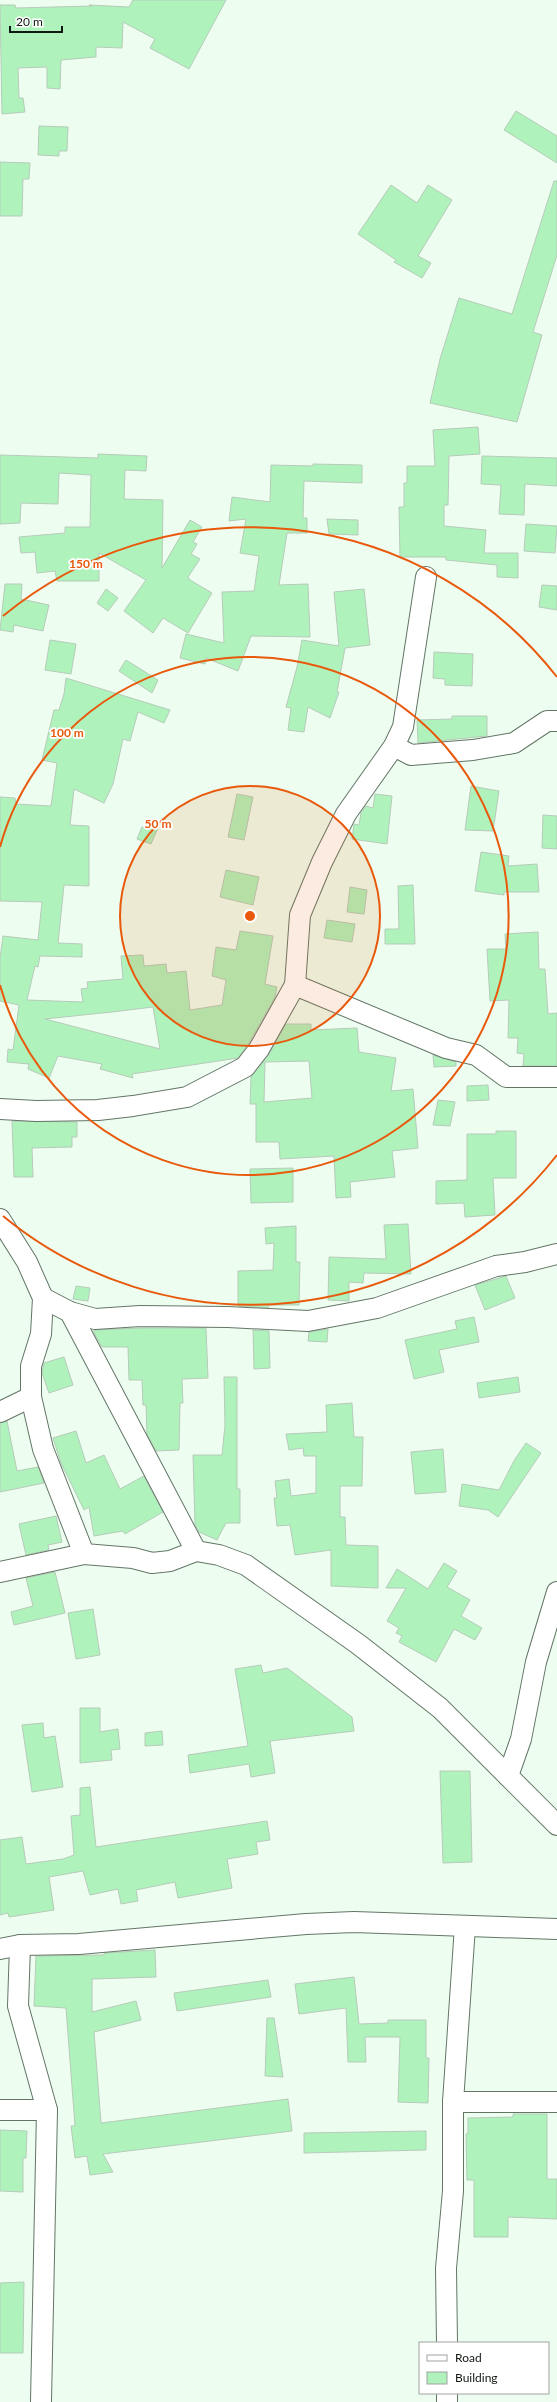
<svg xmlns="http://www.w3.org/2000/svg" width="557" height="2402" font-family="Lato,sans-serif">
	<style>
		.building { fill: #b0f2bc; stroke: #b6cbba; fill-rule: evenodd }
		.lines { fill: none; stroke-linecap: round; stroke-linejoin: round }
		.minor-casing { stroke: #637666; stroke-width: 22 }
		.minor { stroke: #fff; stroke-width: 20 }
		.ring { fill: none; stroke: #e8590c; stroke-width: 2 }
		.centre { fill: #e8590c; stroke: #fff; stroke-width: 2 }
		.ring-label { font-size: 12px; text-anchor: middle; font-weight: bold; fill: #e8590c; stroke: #fff; stroke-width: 3.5; stroke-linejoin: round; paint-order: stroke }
	</style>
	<rect width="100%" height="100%" fill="#edfef0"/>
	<g class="building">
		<polygon points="133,0 226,0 189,69 150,48 155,39 123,22 122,48 96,47 96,57 61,60 60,89 47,88 47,67 18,68 19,98 23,98 25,112 2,114 0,5 15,5 16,8 92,6 89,5 129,7"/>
		<polygon points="516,111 557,136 557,163 504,130"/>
		<polygon points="39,126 68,127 67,151 59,151 59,156 38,155"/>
		<polygon points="0,162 30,163 29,179 23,179 22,216 0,216"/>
		<polygon points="554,181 557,181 557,255 533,332 542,335 517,422 430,403 440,359 459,298 512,314"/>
		<polygon points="391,185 417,203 428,185 452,200 418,256 431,263 422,278 394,262 396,260 358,234"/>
		<polygon points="478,427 480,454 449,456 448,505 444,505 444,526 486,530 484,553 518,553 518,578 497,577 497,565 446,560 446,557 400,557 399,507 404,507 404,483 407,483 407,466 435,466 433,430"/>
		<polygon points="98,454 147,456 146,471 125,470 124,499 163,500 162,568 190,520 202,527 193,542 197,544 191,554 200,559 188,577 190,580 212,593 188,633 163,618 153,633 124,611 146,580 99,553 99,581 57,581 55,571 37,573 35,552 21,553 19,537 65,533 65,527 90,527 91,475 59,473 58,504 21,503 20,523 0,524 0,455 98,458"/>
		<polygon points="482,456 557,458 557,486 525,484 524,515 499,514 501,485 481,484"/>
		<polygon points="313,464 362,465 362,483 304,481 303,518 307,518 307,533 287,533 279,585 308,584 310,637 251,636 238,671 206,658 205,664 180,658 186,634 224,643 222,592 254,591 259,556 240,553 246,519 229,521 232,497 270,502 271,465 313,466"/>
		<polygon points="327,519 358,520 358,535 329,534"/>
		<polygon points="526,524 557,526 555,553 524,551"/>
		<polygon points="5,584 22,584 21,599 49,605 43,631 14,625 13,632 0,630"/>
		<polygon points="542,585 557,586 557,610 539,607"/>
		<polygon points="106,589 118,598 108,611 97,603"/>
		<polygon points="364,589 370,645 345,648 337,692 339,692 330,718 308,707 304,732 288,730 291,708 286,707 297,667 302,640 339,646 334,592"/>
		<polygon points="50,640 76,644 71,674 45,670"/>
		<polygon points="434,652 473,654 472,686 445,685 445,679 433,678"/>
		<polygon points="126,660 158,680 152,693 119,671"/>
		<path d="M66 678 170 710 164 723 138 712 130 741 123 739 113 784 104 803 74 789 70 825 89 826V886L64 885 58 943 82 944V957L40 956 38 967 35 966 27 1000 83 1002 81 989 88 988 87 982 123 979 121 956 143 955 144 966 166 964 167 973 186 971 190 1010 222 1005 226 980 212 976 216 947 236 950 240 931 273 936 265 984 277 987 275 997 249 1043 238 1058 132 1074 133 1078 100 1069 102 1064 58 1056 49 1078 28 1069 29 1064 7 1062 8 1049 13 1050 19 1005 0 1001V958L3 936 38 940 42 902 0 901V797L15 798 16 804 51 806 57 763 42 760 54 710H59L64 694ZM153 1007 160 1049 45 1019 112 1012Z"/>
		<polygon points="452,716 487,716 487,736 418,743 417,720 452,719"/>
		<polygon points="471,786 499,791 493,831 465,830"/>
		<polygon points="237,794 253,797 244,840 228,837"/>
		<polygon points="375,794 392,796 387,844 352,839 354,824 359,825 361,813 366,806 373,808"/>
		<polygon points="543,815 557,816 557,849 542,848"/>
		<polygon points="142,827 158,828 151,844 137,839"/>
		<polygon points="481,852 509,856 508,866 537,864 539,892 504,892 504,895 475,891"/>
		<polygon points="226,870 259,877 253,905 220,897"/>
		<polygon points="413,885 415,944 385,944 385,929 399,929 398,886"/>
		<polygon points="350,887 367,890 364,914 347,912"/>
		<polygon points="327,920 355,924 352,942 324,938"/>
		<polygon points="538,932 539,969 545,969 548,1014 557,1013 557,1066 523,1066 524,1054 517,1053 518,1038 508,1038 509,1000 490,1001 487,949 506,949 505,934"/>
		<path d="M286 1024H311V1030L357 1028 359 1052 396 1058 391 1091 413 1089 418 1148 392 1151 395 1177 350 1182 351 1197 336 1198 334 1156 280 1159 279 1142H256V1104H250L251 1077 268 1056ZM309 1061 312 1098 264 1102 265 1062Z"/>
		<polygon points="433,1055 456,1062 456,1066 434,1067"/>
		<polygon points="488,1085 489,1100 467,1101 467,1086"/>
		<polygon points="438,1100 455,1102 450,1126 433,1125"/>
		<polygon points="12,1121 77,1122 77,1137 72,1137 72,1147 32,1148 33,1177 14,1177"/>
		<polygon points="496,1131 516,1131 516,1178 493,1178 495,1215 465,1217 464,1203 436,1204 436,1181 467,1180 467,1134 496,1134"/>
		<polygon points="293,1168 293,1202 251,1203 250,1169"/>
		<polygon points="408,1224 411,1274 364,1273 363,1283 349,1282 349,1301 328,1300 329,1257 386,1259 384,1225"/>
		<polygon points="296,1226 296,1262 300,1262 299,1305 269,1305 268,1308 238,1306 238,1271 273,1270 274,1243 266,1244 265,1228"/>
		<polygon points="506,1276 515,1298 485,1310 475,1285"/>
		<polygon points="76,1286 90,1288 88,1301 73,1299"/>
		<polygon points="474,1317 479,1342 439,1350 444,1372 414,1379 405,1340 457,1329 455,1321"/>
		<polygon points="140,1328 206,1328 208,1378 182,1379 183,1403 180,1403 179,1450 156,1451 147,1434 146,1405 143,1405 142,1380 129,1380 128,1347 102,1347 94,1333 94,1330"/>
		<polygon points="328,1329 327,1342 308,1341 309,1332"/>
		<polygon points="253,1330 269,1331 270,1368 254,1369"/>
		<polygon points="64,1357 73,1385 49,1393 42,1373 44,1363"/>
		<polygon points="224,1377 237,1377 237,1489 240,1489 240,1523 226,1523 217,1540 199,1532 195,1524 193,1455 222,1455 225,1425"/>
		<polygon points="518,1377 520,1392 479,1398 477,1383"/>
		<polygon points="352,1403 354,1437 363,1437 362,1486 340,1486 340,1517 345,1517 346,1545 378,1546 378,1588 331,1586 331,1550 295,1555 290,1525 277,1526 274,1498 277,1498 275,1481 289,1479 291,1496 316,1493 316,1456 304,1456 303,1448 289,1450 286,1434 327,1432 326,1405"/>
		<polygon points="7,1421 17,1471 38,1467 44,1483 0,1492 0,1423"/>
		<polygon points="76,1431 86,1463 104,1455 120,1489 144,1476 163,1512 125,1534 123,1531 94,1536 89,1507 84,1510 61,1463 53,1438"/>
		<polygon points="526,1443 541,1453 498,1517 488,1510 459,1506 462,1484 499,1490 515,1459"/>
		<polygon points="443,1449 446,1492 415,1494 411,1452"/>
		<polygon points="56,1516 62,1542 48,1545 49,1550 26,1555 19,1524"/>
		<polygon points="444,1563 457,1571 447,1587 470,1600 461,1616 482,1628 475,1640 454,1629 436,1662 399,1642 402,1636 396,1633 399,1628 387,1621 406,1588 386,1588 397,1569 428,1589"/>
		<polygon points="55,1572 65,1613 14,1625 11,1612 33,1606 26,1578"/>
		<polygon points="93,1609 100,1655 76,1659 68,1613"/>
		<polygon points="261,1665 263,1673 287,1668 352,1717 354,1731 270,1741 275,1773 251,1777 249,1764 190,1773 188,1755 248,1746 235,1669"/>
		<polygon points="80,1708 100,1708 100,1732 118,1729 120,1749 111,1750 112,1760 80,1763"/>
		<polygon points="43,1723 44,1738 55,1736 63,1787 32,1792 22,1725"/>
		<polygon points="162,1731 163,1745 145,1746 145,1733"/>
		<polygon points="440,1771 470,1771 472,1862 443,1863"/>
		<polygon points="90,1787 96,1847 267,1821 270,1840 256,1842 258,1854 227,1859 232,1888 178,1898 175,1882 136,1890 138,1901 121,1904 118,1889 90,1895 83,1871 49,1877 54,1910 9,1917 8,1913 0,1915 0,1840 22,1837 26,1864 63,1859 74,1855 71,1816 80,1815 80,1788"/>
		<polygon points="155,1950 156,1977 92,1979 92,2012 136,2001 141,2020 94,2032 101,2123 288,2099 292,2131 103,2154 113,2172 90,2175 87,2156 75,2158 71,2126 75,2126 66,2008 34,2006 36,1956 104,1955 104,1953"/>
		<polygon points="354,1977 359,2024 388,2023 388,2020 426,2020 426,2058 429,2058 428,2103 398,2102 400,2037 365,2037 366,2062 348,2062 346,2008 299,2014 295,1984"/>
		<polygon points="268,1980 271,1997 177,2011 174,1993"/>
		<polygon points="267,2018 274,2018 283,2077 265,2076"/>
		<polygon points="513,2114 547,2114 547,2179 557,2179 557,2219 508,2217 508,2237 474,2237 474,2180 467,2180 466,2134 468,2133 468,2118 513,2117"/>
		<polygon points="0,2130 27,2131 26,2158 23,2158 23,2192 0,2191"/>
		<polygon points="426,2131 426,2150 304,2153 304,2133"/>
		<polygon points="24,2282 23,2353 0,2353 0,2283"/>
	</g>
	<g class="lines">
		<g class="minor-casing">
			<g id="minor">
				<polyline points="394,746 411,755 473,750 514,743 547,721 557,721"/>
				<polyline points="295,985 446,1048 476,1055 506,1077 557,1077"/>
				<polyline points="0,1109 36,1111 98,1110 133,1106 187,1097 245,1067 259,1049 295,985 300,915 322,862 346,814 394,746 403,727 426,577"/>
				<polyline points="0,1219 27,1262 43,1298 41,1334 31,1366 31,1397 43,1449 84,1554"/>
				<polyline points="43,1298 70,1312 95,1319 140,1316 228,1317 308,1321 377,1308 496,1266 525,1262 557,1254"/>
				<polyline points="70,1312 196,1551"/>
				<polyline points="0,1412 31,1397"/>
				<polyline points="0,1572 84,1554 133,1558 152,1563 170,1561 196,1551 219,1555 246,1565 358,1644 440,1708 557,1825"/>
				<polyline points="508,1776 521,1739 536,1662 557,1592"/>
				<polyline points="20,1945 18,2006 47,2110 41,2402"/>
				<polyline points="0,1949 20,1945 79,1944 306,1924 354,1922 557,1929"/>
				<polyline points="453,2102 557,2102"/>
				<polyline points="0,2110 47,2110"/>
				<polyline points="447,2343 446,2268 453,2191 453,2102 465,1926"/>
				<polyline points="447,2393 447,2402"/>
			</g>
		</g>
		<use href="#minor" class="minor"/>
	</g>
	<circle cx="250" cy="916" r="130" fill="#e8590c" fill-opacity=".12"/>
	<g class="ring">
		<circle cx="250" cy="916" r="130"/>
		<path d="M0 847A259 259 0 1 1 0 985"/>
		<path d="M557 1155A389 389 0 0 1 3 1216M3 616A389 389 0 0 1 557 677"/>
	</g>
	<circle cx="250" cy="916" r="6" class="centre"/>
	<g class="ring-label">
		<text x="86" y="568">150 m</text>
		<text x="67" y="737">100 m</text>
		<text x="158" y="828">50 m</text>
	</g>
	<rect x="419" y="2342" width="130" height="52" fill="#ffffff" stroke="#a0a3a1"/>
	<rect x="427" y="2355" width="20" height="6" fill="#ffffff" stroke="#a0a3a1"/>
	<text x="455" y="2362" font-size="12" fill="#111913">Road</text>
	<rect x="427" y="2372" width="20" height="12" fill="#b0f2bc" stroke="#a0a3a1"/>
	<text x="455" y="2382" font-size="12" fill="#111913">Building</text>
	<path d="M10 26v6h52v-6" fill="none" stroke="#111913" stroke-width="2"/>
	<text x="16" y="26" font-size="12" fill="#111913" stroke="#ffffff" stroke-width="3" paint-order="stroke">20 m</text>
</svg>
